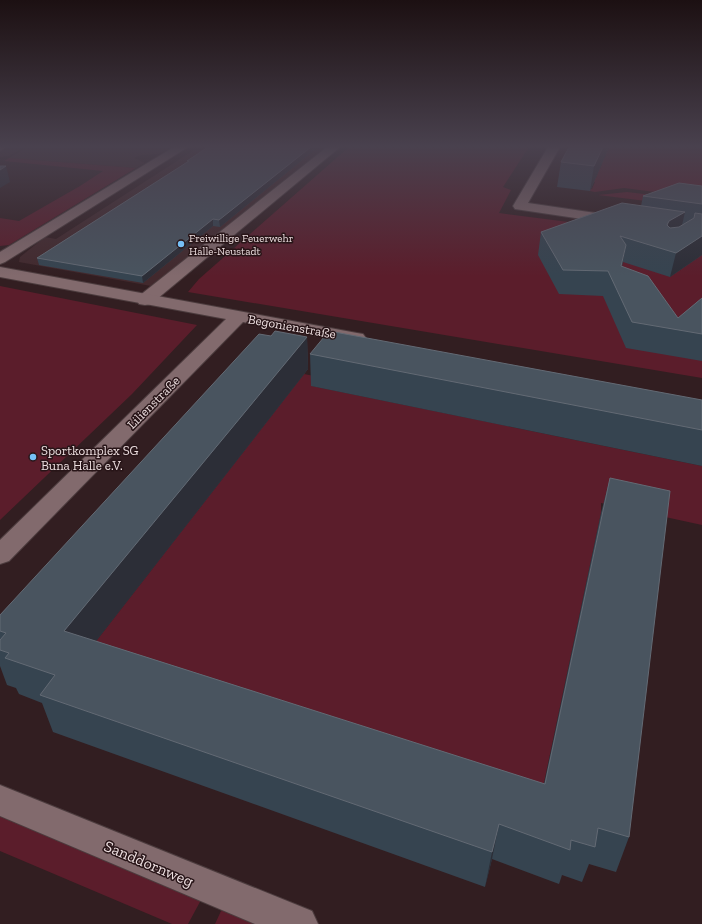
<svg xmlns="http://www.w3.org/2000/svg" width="702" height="924" font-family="'Zilla Slab',serif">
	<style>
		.built { fill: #42292d }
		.green { fill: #5b1d2b }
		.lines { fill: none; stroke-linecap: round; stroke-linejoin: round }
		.service-casing { stroke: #4c3c3e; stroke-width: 2 }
		.minor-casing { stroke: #4c3c3e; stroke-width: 2 }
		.tertiary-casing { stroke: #4c3c3e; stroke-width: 2 }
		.service { fill: #826a6d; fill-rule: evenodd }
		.minor { fill: #826a6d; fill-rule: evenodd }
		.tertiary { fill: #826a6d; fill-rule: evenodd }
		.wall { fill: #364450 }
		.shaded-wall { fill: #2c2e37 }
		.building { fill: #49545f; stroke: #636a74 }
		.poi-dot { fill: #76c0f7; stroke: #281518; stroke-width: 1.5 }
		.labels { text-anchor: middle; stroke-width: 3; stroke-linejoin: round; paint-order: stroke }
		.far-poi-label { font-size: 11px; fill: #eddfe0; stroke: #281518; text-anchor: start }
		.street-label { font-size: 13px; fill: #eddfe0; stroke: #281518 }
		.poi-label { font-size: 13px; fill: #eddfe0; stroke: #281518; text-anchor: start }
		.near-street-label { font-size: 16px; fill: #eddfe0; stroke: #281518 }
	</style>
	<rect width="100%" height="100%" fill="#321e21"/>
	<g class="built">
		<polygon points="0,147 25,147 9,156 0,157"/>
		<polygon points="27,147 172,147 159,154 141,155 134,158 145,163 136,168 9,158"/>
		<polygon points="211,147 327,147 151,286 19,262 20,257 45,237 56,239 194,150 207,150"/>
	</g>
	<g class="green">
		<polygon points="349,147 529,147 503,187 511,190 499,213 702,239 702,378 188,292 199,279"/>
		<polygon points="609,147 702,147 702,198 624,188 595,192 590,191 588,188 592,189 595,182 591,182 592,178 596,178 598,173 595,172 596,169 600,169 602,164 600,160 603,160 606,155 604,151 607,152"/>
		<polygon points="9,158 136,168 9,245 0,246 0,218 19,221 80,186 103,171 4,161"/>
		<polygon points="627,192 702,201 702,208 598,195"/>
		<polygon points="0,286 197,325 132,394 0,520"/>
		<polygon points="304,374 319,377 312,386 702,466 702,525 601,503 601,513 531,844 62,685"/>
		<polygon points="0,800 208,887 188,924 172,924 0,851"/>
		<polygon points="228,896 295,924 215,924"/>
	</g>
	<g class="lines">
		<g class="service-casing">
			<polygon id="service" points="0,147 6,147 0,151"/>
		</g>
		<g class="minor-casing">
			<g id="minor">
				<polygon points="174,147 188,147 5,262 0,264 0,252"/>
				<polygon points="327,147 340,147 151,304 145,305 139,304 137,300 139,296"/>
				<polygon points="548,147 560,147 528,203 616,216 621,217 623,220 621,223 616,224 515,209 513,206"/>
				<polygon points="0,785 312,911 318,924 255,924 0,816"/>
			</g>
		</g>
		<g class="tertiary-casing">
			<polygon id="tertiary" points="0,267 357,333 363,334 366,338 363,342 357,343 243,322 9,561 0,564 0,540 226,319 0,277"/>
		</g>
		<use href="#service" class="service"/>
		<use href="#minor" class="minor"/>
		<use href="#tertiary" class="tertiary"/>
	</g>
	<g class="wall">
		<polygon points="208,147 318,147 220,227 213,226 143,283 39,265 37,258 187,162 187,161"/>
		<polygon points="569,147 609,147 590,191 557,187 561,162"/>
		<polygon points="702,186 702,255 670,277 623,262 622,267 678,318 702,298 702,361 626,348 603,296 559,294 538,255 541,232 641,206 643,196"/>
		<polygon points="271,336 307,337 308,369 96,641 544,784 601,513 610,478 629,837 616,872 589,864 582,882 562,875 559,884 492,859 485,887 53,732 42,703 19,694 16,688 7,685 0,666 0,615"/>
		<polygon points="310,354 702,400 702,466 311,386"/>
	</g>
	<g class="shaded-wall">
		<polygon points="311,147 318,147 220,227 219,220"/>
		<polygon points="603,147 609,147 590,191 594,166"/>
		<polygon points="6,166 10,182 0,188 0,170"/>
		<polygon points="685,212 680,234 663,244 667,225 669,221"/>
		<polygon points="213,219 213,226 143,283 142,276"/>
		<polygon points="702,236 702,255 670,277 676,253"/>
		<polygon points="626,245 621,269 616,291 621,266"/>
		<polygon points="307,337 308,369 75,668 64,631"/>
		<polygon points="499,824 492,859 485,887 492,852"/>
	</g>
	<g class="building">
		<polygon points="208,147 311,147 219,220 213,219 142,276 37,258 189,161 187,161"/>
		<polygon points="569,147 603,147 594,166 561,162"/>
		<polygon points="0,166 6,166 0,170"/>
		<polygon points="679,183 702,186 702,204 643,196"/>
		<polygon points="622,203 685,212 669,221 667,225 670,228 679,227 694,218 695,213 702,214 702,236 676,253 620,236 626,245 621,266 648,276 678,318 702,298 702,334 632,322 608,271 563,270 541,232"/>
		<polygon points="275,331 307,337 64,631 545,784 610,478 670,491 629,837 598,828 595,847 571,840 570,850 499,824 492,852 40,695 55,675 5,658 9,653 0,650 0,640 6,633 0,631 0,615 259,334 271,336"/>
		<polygon points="329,331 702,400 702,430 310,354"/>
	</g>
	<linearGradient id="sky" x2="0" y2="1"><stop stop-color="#1c1012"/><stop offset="0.53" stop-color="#49414e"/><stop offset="1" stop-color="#49414e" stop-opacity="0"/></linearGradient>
	<rect width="702" height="276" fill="url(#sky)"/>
	<g class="poi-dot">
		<circle cx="181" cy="244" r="4"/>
		<circle cx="33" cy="457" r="4"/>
	</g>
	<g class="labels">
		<g class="far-poi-label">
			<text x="189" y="242">Freiwillige Feuerwehr<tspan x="189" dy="13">Halle-Neustadt</tspan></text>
		</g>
		<g class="street-label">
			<text transform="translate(292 326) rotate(10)" y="5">Begonienstraße</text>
			<text transform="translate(153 402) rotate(-45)" y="5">Lilienstraße</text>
		</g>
		<g class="poi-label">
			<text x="41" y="455">Sportkomplex SG<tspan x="41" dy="15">Buna Halle e.V.</tspan></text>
		</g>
		<g class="near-street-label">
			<text transform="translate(149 863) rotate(23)" y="6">Sanddornweg</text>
		</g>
	</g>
</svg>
